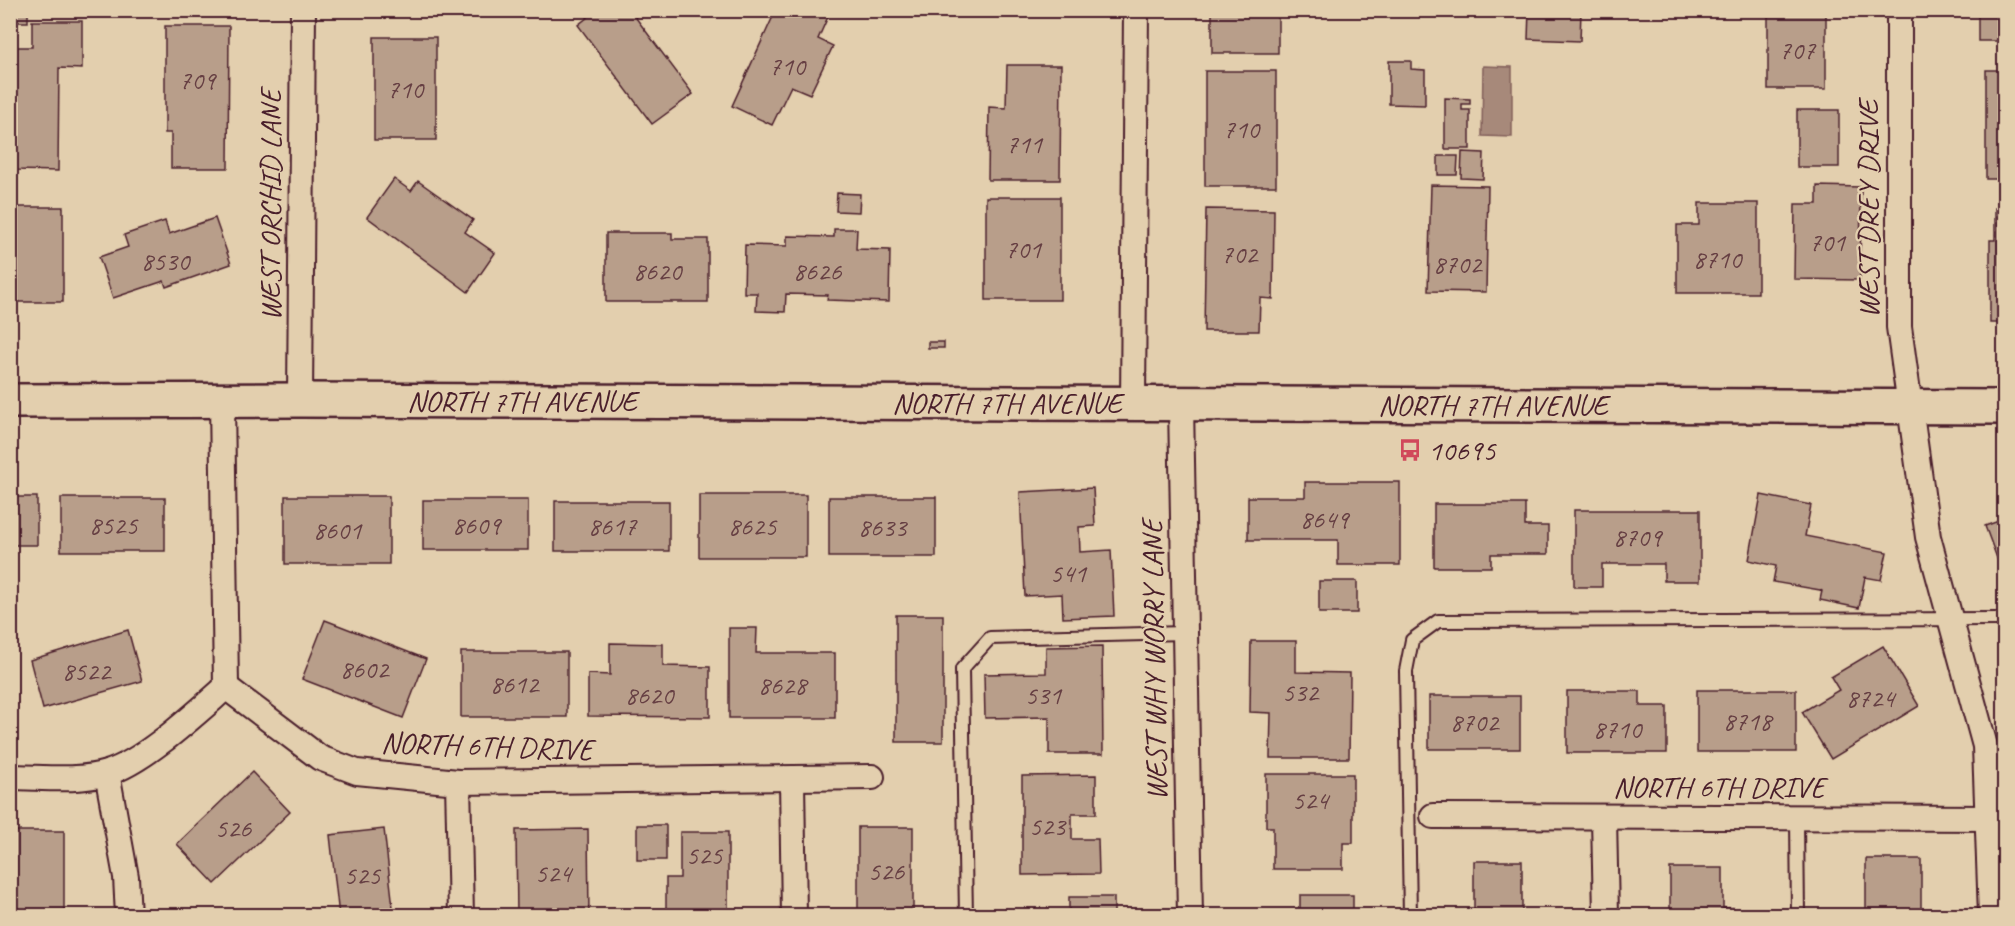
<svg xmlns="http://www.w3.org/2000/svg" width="2015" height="926" font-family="Caveat,sans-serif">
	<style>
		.water { fill: #a7897a; stroke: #825f5a; stroke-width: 1.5 }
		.building { fill: #b89e8a; stroke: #4a1f2b; stroke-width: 1.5 }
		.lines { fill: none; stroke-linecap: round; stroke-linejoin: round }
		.service-casing { stroke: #4a1f2b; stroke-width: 16 }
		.minor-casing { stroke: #4a1f2b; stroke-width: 28 }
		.secondary-casing { stroke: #4a1f2b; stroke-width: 38 }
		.service { stroke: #e3cfae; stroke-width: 12 }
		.minor { stroke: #e3cfae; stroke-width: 24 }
		.secondary { stroke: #e3cfae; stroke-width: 33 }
		.labels { text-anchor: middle; stroke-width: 4.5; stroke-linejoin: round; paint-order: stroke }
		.number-label { font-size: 27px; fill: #663f43 }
		.street-label { font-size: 30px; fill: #4a1f2b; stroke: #e3cfae }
		.poi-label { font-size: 30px; fill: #4a1f2b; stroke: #e3cfae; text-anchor: start }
	</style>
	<rect width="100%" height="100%" fill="#e3cfae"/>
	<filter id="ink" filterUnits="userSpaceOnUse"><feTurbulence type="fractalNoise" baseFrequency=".0167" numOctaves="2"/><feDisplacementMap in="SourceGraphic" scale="12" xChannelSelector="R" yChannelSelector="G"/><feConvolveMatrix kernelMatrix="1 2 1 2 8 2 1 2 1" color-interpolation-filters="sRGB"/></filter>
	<g filter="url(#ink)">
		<polygon class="water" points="1483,66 1512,67 1512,137 1482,136"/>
		<g class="building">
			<rect x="10" y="10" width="18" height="12"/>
			<polygon points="597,10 630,10 693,94 652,124 578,25"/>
			<polygon points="776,10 831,10 818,39 833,46 810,94 791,86 772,125 732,106"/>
			<rect x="1212" y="10" width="66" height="43"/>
			<polygon points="1529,10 1581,10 1580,41 1528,39"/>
			<rect x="1768" y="10" width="58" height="79"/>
			<rect x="1978" y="10" width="26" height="31"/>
			<polygon points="32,21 82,21 82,69 59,68 58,171 15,170 17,47 32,47"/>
			<polygon points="165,26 229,26 228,168 171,168 171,133 165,133"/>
			<rect x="374" y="37" width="62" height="103"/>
			<polygon points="1389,61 1411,61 1411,69 1425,70 1425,105 1389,104"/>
			<polygon points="1007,65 1061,65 1060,180 988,180 989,107 1006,108"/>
			<rect x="1986" y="70" width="18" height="109"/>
			<rect x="1205" y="71" width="71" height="115"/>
			<polygon points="1445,98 1470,99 1470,104 1462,104 1462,110 1470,110 1470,149 1445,149"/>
			<rect x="1797" y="110" width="42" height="57"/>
			<polygon points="1462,152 1484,153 1483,179 1461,178"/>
			<polygon points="1438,156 1458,156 1457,175 1438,175"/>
			<polygon points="394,179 411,191 418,181 473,220 465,232 495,253 468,292 367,217"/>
			<polygon points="1431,185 1488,186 1486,292 1428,291"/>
			<polygon points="1817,186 1861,187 1860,280 1794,279 1795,204 1817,204"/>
			<polygon points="837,193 860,194 859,212 836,211"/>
			<rect x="986" y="197" width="74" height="103"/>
			<polygon points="1699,203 1758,203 1758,293 1677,293 1677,225 1699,225"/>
			<polygon points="14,207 63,207 63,302 10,302 10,225 14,225"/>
			<polygon points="1995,208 2004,208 2004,323 1990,323 1990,240 1995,240"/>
			<polygon points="1206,209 1274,210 1273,299 1260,298 1259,331 1204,331"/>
			<polygon points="215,218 231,264 166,287 164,281 113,298 99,257 128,247 124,235 165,221 169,234"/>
			<polygon points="834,229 857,229 856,249 890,250 889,302 827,300 828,295 786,294 785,312 756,311 757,293 744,293 745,245 787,246 787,236 834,237"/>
			<polygon points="606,233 672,233 672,239 708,239 708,302 606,302"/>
			<rect x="928" y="342" width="16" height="6"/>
			<polygon points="1305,482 1400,482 1400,565 1338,565 1338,540 1248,540 1248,497 1305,497"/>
			<polygon points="1093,488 1095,526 1079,527 1080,552 1111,550 1114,616 1063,618 1062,594 1025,596 1020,492"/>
			<rect x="699" y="495" width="107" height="62"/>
			<polygon points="1761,495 1811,505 1805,536 1887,552 1881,580 1865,577 1859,608 1820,600 1822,591 1820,590 1773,582 1776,566 1749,560"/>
			<rect x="285" y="496" width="104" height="68"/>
			<rect x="10" y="497" width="27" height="48"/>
			<rect x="829" y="497" width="107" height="60"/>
			<rect x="61" y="498" width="104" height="53"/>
			<rect x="423" y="500" width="105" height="50"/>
			<rect x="555" y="501" width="114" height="50"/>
			<polygon points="1434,504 1525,504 1525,526 1548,526 1548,554 1491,554 1491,567 1434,567"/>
			<polygon points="1574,510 1700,510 1700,581 1664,581 1664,564 1602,564 1602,587 1574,587"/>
			<polygon points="2004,519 2004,577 1985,526"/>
			<rect x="1319" y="581" width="38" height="32"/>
			<rect x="896" y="615" width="47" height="127"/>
			<polygon points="325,620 426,659 403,718 302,679"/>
			<polygon points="729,628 757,628 756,653 835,653 835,718 729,718"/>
			<polygon points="128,630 142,681 43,709 30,660"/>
			<polygon points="1251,641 1296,641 1296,672 1350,673 1349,758 1270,758 1271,713 1250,712"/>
			<polygon points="610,643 663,644 663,666 710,667 710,717 588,716 588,674 610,675"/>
			<polygon points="1102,646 1103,754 1049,754 1049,717 985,718 984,674 1046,673 1046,647"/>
			<polygon points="1883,646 1919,706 1831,759 1802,712 1839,690 1831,677"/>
			<rect x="461" y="652" width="106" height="65"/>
			<rect x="1697" y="690" width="99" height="62"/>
			<polygon points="1567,691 1640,691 1640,706 1667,706 1667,753 1567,753"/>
			<rect x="1429" y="696" width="91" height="53"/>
			<polygon points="252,772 290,812 215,884 177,844"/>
			<polygon points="1266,774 1353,774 1353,843 1343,843 1343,869 1273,869 1273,827 1266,827"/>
			<polygon points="1096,775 1096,814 1072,814 1072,839 1098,839 1099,874 1022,875 1022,776"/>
			<rect x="637" y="825" width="29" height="35"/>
			<rect x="858" y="827" width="55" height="89"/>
			<polygon points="384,829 394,916 339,916 330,835"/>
			<polygon points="588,829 589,916 517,916 516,830"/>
			<rect x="10" y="831" width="54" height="85"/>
			<polygon points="680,832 728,832 728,916 666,916 666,878 680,878"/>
			<rect x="1866" y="859" width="55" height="57"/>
			<rect x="1474" y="861" width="48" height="55"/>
			<polygon points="1670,868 1723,868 1723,908 1734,908 1734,916 1670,916"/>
			<rect x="1300" y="895" width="53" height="21"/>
			<rect x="1069" y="897" width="45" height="19"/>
		</g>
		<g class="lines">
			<g class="service-casing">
				<g id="service">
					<polyline points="1797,819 1798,916"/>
					<polyline points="966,916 962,669 990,638 1184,633"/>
					<polyline points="1410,916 1406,671 1412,640 1438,621 2004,619"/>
				</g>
			</g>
			<g class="minor-casing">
				<g id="minor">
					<polyline points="1899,10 1899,327 1928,537 1985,746 1991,916"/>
					<polyline points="300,400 303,10"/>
					<polyline points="222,401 226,687"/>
					<polyline points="1133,403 1136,10"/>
					<polyline points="1181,404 1190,916"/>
					<polyline points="226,687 320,758 357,772 458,782 872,777"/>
					<polyline points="107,773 126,877 128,916"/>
					<path d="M10 777C41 777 77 782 107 773 144 762 196 713 226 687"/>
					<polyline points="792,780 794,916"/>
					<polyline points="458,782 461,916"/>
					<polyline points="1433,816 2004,818"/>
					<polyline points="1604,817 1606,916"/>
				</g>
			</g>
			<g class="secondary-casing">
				<polyline id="secondary" points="10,401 300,400 2004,407"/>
			</g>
			<use href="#service" class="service"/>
			<use href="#minor" class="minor"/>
			<use href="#secondary" class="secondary"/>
		</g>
	</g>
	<defs>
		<g id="bus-bare" transform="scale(1.8)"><path d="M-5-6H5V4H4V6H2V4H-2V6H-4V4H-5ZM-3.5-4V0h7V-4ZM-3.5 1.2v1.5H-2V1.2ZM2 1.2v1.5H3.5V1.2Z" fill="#d1495b" stroke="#e3cfae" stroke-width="2.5" paint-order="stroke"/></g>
	</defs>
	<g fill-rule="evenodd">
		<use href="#bus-bare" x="1410" y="450"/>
	</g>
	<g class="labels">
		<g class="number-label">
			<text x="1797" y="59">707</text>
			<text x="787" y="75">710</text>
			<text x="197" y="89">709</text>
			<text x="405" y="98">710</text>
			<text x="1241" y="138">710</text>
			<text x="1024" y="153">711</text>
			<text x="1827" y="251">701</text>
			<text x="1023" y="258">701</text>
			<text x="1239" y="263">702</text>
			<text x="1717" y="268">8710</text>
			<text x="165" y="270">8530</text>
			<text x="1457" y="273">8702</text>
			<text x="657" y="280">8620</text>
			<text x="817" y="280">8626</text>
			<text x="1324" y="528">8649</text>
			<text x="113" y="534">8525</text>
			<text x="476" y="534">8609</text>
			<text x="612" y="535">8617</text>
			<text x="752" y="535">8625</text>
			<text x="882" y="536">8633</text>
			<text x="337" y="539">8601</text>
			<text x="1637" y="546">8709</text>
			<text x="1068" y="582">541</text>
			<text x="364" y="678">8602</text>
			<text x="86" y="680">8522</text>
			<text x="514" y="693">8612</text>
			<text x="782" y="694">8628</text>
			<text x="1300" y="701">532</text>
			<text x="649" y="704">8620</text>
			<text x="1043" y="704">531</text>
			<text x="1870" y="707">8724</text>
			<text x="1747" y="730">8718</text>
			<text x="1474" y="731">8702</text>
			<text x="1617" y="738">8710</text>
			<text x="1310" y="809">524</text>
			<text x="1047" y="835">523</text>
			<text x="233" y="837">526</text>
			<text x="704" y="864">525</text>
			<text x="886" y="880">526</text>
			<text x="553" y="882">524</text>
			<text x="362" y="884">525</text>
		</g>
		<g class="street-label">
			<text transform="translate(270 205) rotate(-90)" y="10">WEST ORCHID LANE</text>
			<text transform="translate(1868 209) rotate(-90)" y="10">WEST DREY DRIVE</text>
			<text x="522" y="411">NORTH 7TH AVENUE</text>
			<text x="1007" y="413">NORTH 7TH AVENUE</text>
			<text x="1493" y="415">NORTH 7TH AVENUE</text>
			<text transform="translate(1154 660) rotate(-91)" y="10">WEST WHY WORRY LANE</text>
			<text transform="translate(487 746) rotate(2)" y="10">NORTH 6TH DRIVE</text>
			<text x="1719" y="797">NORTH 6TH DRIVE</text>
		</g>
		<g class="poi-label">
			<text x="1428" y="460">10695</text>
		</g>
	</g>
	<rect width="2015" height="926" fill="none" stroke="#e3cfae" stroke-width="36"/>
	<rect x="18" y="18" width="1979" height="890" fill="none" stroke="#4a1f2b" stroke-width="2" filter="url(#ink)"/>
</svg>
